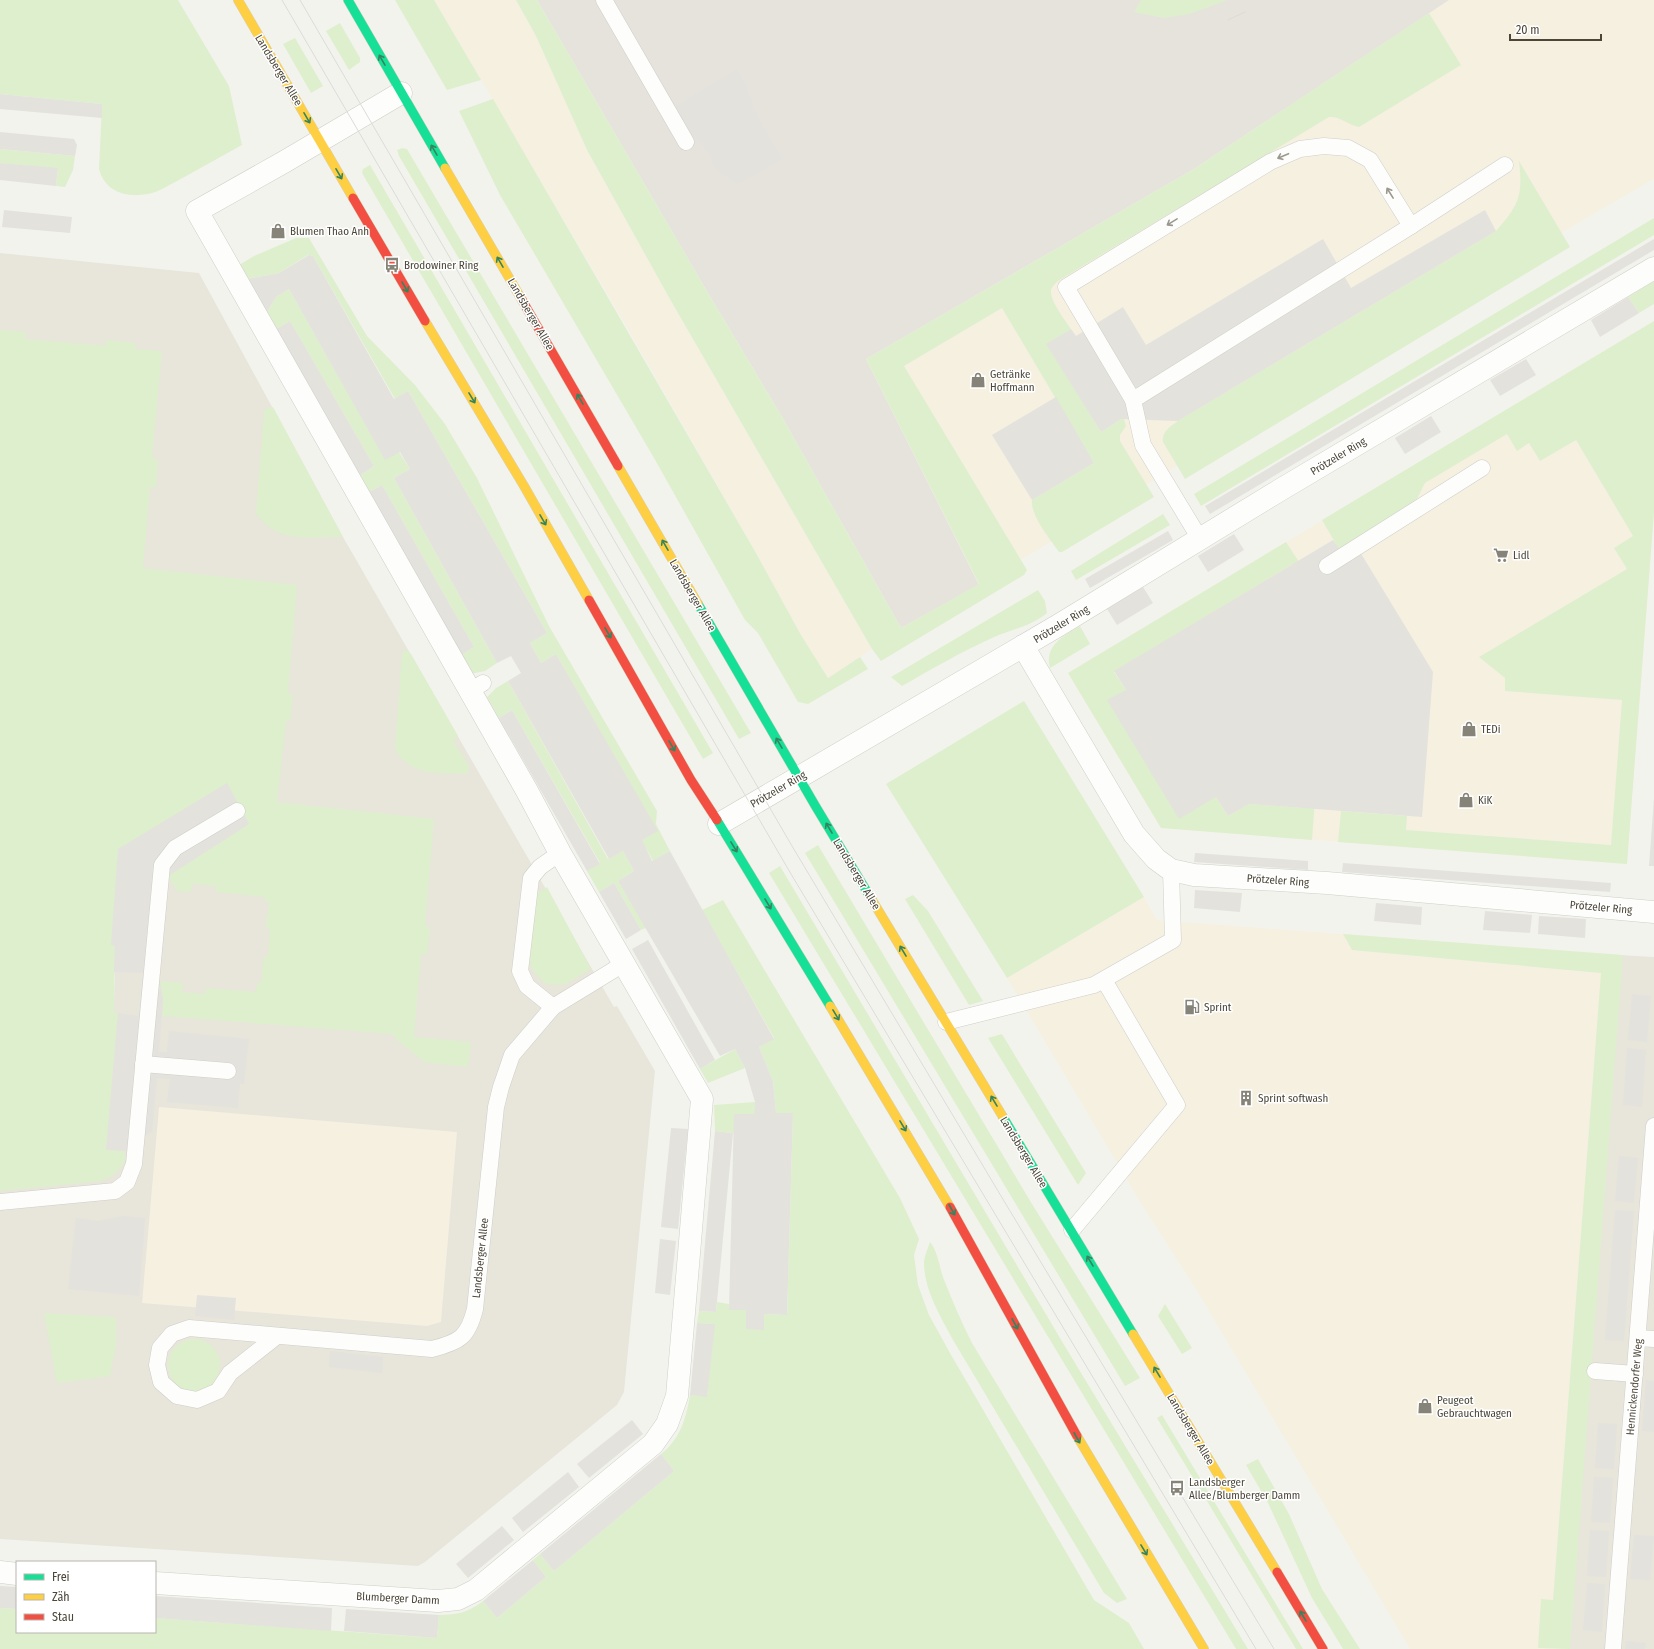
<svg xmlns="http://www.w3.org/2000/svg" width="1654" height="1649" font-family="'Fira Sans Condensed',sans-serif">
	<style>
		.residential { fill: #e8e5db }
		.commercial { fill: #f6f0e1 }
		.industrial { fill: #e6e3dd }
		.green { fill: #deefcd }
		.parking { fill: #e3e2dc }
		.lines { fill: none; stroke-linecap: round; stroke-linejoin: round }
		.lane-casing { stroke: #cfcec8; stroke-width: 17 }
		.street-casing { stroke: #cfcec8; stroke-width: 23 }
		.fast-casing { stroke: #d7d1ba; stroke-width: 10 }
		.slow-casing { stroke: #d7d1ba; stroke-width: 10 }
		.jam-casing { stroke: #d7d1ba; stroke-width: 10 }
		.lane { stroke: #fdfdfc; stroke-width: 16 }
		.street { stroke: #fdfdfc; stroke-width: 22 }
		.fast { stroke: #16e098; stroke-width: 9 }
		.slow { stroke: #ffcf43; stroke-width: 9 }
		.jam { stroke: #f24e42; stroke-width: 9 }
		.tram { stroke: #dbdbda; stroke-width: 1 }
		.oneway { stroke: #36845e }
		.oneway2 { stroke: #9b9890 }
		.labels { text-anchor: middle; stroke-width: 3; stroke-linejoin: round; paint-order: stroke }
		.street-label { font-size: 11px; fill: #4b4638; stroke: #fff }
		.poi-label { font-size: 11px; fill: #4b4638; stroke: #fff; text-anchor: start }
	</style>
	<rect width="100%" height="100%" fill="#f3f3ee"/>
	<g class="residential">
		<polygon points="0,253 199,273 343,537 614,1007 617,1006 655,1071 624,1392 617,1405 425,1562 418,1566 0,1539 0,1182 113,1024 115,978 111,947 140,593 0,506"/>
		<polygon points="1620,955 1654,957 1654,1649 1567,1649"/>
	</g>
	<g class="commercial">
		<polygon points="434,0 516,0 536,36 587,150 671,301 872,649 828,678 801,635 756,553 626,326"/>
		<polygon points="1449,0 1654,0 1654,179 1561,233 1136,491 979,585 866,359 1194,169"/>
		<polygon points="1654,321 1654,512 1627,864 1161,828 1068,673"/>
		<polygon points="1144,897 1157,920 1620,955 1567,1649 1410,1649 1194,1286 1142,1205 1007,978"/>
		<polygon points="159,1107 457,1132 441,1322 427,1326 142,1303"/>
	</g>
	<polygon class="industrial" points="537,0 1449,0 1194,169 866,359 979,585 901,628 782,417 705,288"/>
	<g class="green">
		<path d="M0 0H178L229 86 242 145C221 157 200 168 179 180 169 185 159 192 148 194 126 198 105 192 99 169L102 104 0 94Z"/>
		<polygon points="395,0 434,0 481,80 447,90"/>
		<path d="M516 0H537L705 288 782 417 901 628 979 584 866 359 1194 169 1429 13 1461 65 1359 127C1348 125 1340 116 1329 117L1058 281C1055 284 1051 287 1051 292 1051 302 1065 320 1071 329L1047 344 1101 432 1121 419H1124L1126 426 1120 435V441L1154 497 1062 552H1059C1050 539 1030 515 1032 500L1094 463 1002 308 904 366 1027 570 1024 575 881 661 872 649 671 301 587 150 536 36Z"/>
		<polygon points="1141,0 1228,0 1189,14 1164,18 1134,12"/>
		<polygon points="340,23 360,58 360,62 349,70 326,31"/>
		<polygon points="295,38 323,86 311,93 283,44"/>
		<polygon points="493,99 756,553 801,635 828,678 860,657 868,669 808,704 798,702 758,633 745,620 654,458 500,195 459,111"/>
		<polygon points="402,148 407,149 751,733 739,739 399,156 397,150"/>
		<polygon points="0,149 75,156 73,170 65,187 56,186 58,169 0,163"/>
		<path d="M1519 161 1570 247 1185 479 1163 442C1161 432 1171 426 1178 421L1496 231C1519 205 1523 196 1519 161Z"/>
		<polygon points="370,165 713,753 703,759 362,173 363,169"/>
		<polygon points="1654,218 1654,235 1201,506 1194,494"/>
		<polygon points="296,238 309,238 367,336 415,385 445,424 477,478 549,626 657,811 656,824 670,851 653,861 641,840 657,831 556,654 541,663 530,643 547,633 408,391 395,399 313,256 308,255 279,273 247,279 239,265 254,256"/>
		<polygon points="1654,281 1654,304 1639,313 1628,297"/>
		<polygon points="289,289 385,459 399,452 410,469 394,478 497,663 485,671 470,674 461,655 474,647 382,485 369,492 359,476 374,466 290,321 276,329 267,312 276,297"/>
		<polygon points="1654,321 1654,512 1627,864 1338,842 1341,811 1407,816 1406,830 1611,845 1622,700 1505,691 1505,678 1479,657 1627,569 1614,548 1633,536 1576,440 1540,461 1529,443 1517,451 1507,434 1425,483 1414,505 1340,551 1322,520"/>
		<path d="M0 330 26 332 25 339 106 346V340L135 343V349L162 351 152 458 158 459 156 487H150L143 568 297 585 288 693 293 694 290 721H286L277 802 434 819 425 926 430 927 427 954H421L414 1037 471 1042 468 1067 424 1062 396 1039 393 1034 162 1016 163 1000 160 981 183 983 182 992 205 994 206 988 256 992 257 983H261L264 956H268L270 929 266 928 269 902H265V897L215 892 216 886 192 884 191 892 177 891 168 876 249 824 227 783 112 945 115 946C114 968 115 989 114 1012L118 1013 106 1150 124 1151 126 1159C121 1170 113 1177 101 1181L0 1191Z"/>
		<path d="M273 407 343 537C309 537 277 544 256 513L264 411 268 408Z"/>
		<polygon points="1163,514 1170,525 1076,580 1071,571"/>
		<polygon points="1286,542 1309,577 1291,565 1114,672 1126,690 1216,797 1228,816 1249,804 1305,808 1316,786 1312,840 1161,828 1068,673"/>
		<path d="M1038 590 1045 601 1047 613C1032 626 1010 630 992 638 961 652 932 669 902 686L891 677Z"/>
		<path d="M1080 626 1090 644 1050 668C1044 645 1064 636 1080 626Z"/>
		<path d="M406 650 411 654 458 736 453 741 468 764V774C441 773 409 777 395 749L402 652Z"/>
		<polygon points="508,681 608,859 623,851 634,871 618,881 646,928 641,930 614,883 599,892 587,871 600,863 512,710 499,718 487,697 496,688"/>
		<polygon points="1024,701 1144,897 1007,978 886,784"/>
		<polygon points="818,845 1032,1204 1140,1378 1125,1386 805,853"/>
		<polygon points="780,866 1066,1348 1248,1649 1236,1649 769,873"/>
		<polygon points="547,887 591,969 566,984 554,985 544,983 532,970 530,961 536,894"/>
		<polygon points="913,895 928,911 983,1001 969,1005 905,899"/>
		<path d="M723 900 900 1198 919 1239 914 1255 918 1285 929 1315 950 1353 1094 1600 1129 1623 1144 1649H0V1608L17 1609V1632H155V1618L437 1638 439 1615C457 1615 469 1612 483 1601L497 1618 546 1577 533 1560 540 1554 554 1571 674 1471 661 1454C680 1439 686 1419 690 1395L707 1396 714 1324 697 1323 699 1311 716 1312 717 1302 729 1304V1310H746V1329L764 1314 787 1315 793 1113H776L773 1081 759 1047 774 1038 702 910Z"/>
		<polygon points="1343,934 1623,955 1570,1649 1538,1648 1541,1599 1553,1600 1601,973 1352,950"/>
		<polygon points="1002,1034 1086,1173 1078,1185 988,1038"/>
		<polygon points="735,1049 745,1068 708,1083 700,1069"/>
		<polygon points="755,1102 755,1114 734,1115 734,1133 715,1131 714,1105"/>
		<path d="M930 1242C938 1252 939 1265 943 1277 952 1300 961 1321 972 1343L1127 1599 1117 1603 1104 1593 953 1340C941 1317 924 1290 924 1263 924 1257 928 1248 930 1242Z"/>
		<polygon points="1165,1304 1192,1348 1182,1354 1158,1316"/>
		<polygon points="44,1313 116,1317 116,1345 110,1376 57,1383"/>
		<circle cx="194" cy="1365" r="26"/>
		<polygon points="1162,1415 1303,1649 1296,1649 1157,1418"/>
		<polygon points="1258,1459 1289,1514 1322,1589 1360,1649 1343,1649 1312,1598 1268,1503 1246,1465"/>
	</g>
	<g class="parking">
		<polygon points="737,69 746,86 759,119 782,159 738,184 716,170 706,150 681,122 673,108"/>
		<polygon points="0,94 102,104 102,118 0,109"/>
		<polygon points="0,132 74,139 77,145 75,156 0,149"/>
		<polygon points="0,163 58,168 56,186 0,180"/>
		<polygon points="4,210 72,217 70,233 2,227"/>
		<polygon points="1485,210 1496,231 1178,421 1121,419 1101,432 1046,344 1071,329 1076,336 1123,307 1146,345 1323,239 1351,288"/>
		<polygon points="1654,239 1654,250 1210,514 1205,506"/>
		<polygon points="309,255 313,256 394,399 408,391 547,633 530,643 541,663 556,654 658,831 642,840 652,861 670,851 774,1039 759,1047 773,1081 776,1113 793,1113 787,1315 764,1314 764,1330 746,1329 746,1310 729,1310 734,1114 754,1114 755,1108 755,1102 745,1068 735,1049 720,1056 618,881 634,871 623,851 609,859 508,681 521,673 511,656 497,663 394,478 410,469 400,452 385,460 289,289 276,297 267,312 247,279 279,273"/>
		<polygon points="1628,297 1639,313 1600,337 1591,320"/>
		<polygon points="290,321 374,466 359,476 276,329"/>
		<polygon points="1526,359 1536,375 1500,396 1490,380"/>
		<polygon points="1056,397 1094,463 1032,500 992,435"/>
		<polygon points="1431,416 1441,432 1405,454 1395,438"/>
		<polygon points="382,485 474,647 461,655 369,492"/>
		<polygon points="1168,531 1173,540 1090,588 1085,579"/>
		<polygon points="1234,534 1244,550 1208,572 1198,556"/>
		<polygon points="1333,540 1341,551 1354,542 1433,672 1422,817 1249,804 1228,816 1216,797 1179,819 1107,700 1126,690 1114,671"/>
		<polygon points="1143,587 1153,603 1117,625 1107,609"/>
		<polygon points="512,710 600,864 587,871 499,718"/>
		<polygon points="227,783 249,824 168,876 159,976 163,1000 159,1052 167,1052 169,1031 249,1039 244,1084 240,1084 238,1108 167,1102 170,1079 157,1078 152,1131 124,1151 106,1150 118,1013 139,1016 143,973 114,972 115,946 111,945 118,849"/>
		<polygon points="1654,798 1654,866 1649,866"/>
		<polygon points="1195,853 1308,861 1308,870 1194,862"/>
		<polygon points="1343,863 1611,883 1610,892 1342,872"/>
		<polygon points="614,883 641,930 626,939 599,892"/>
		<polygon points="1195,890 1242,893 1240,912 1194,908"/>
		<polygon points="1376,903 1422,907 1421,925 1374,921"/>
		<polygon points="1485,911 1532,915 1530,933 1483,930"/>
		<polygon points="1539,916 1586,919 1585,938 1538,934"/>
		<polygon points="648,940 715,1060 700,1069 632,949"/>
		<polygon points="1632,994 1651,996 1647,1042 1628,1040"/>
		<polygon points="1627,1048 1646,1050 1642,1107 1623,1105"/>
		<polygon points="671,1128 688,1129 678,1229 661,1227"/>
		<polygon points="715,1131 733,1133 716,1312 699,1311"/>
		<polygon points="1619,1156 1638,1158 1634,1203 1615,1201"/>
		<polygon points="1615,1210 1634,1211 1624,1341 1605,1340"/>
		<polygon points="123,1216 145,1218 139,1296 68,1289 76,1218 98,1221"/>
		<polygon points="660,1239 676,1241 670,1295 655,1293"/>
		<polygon points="197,1295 236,1298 234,1320 195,1316"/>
		<polygon points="697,1323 715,1324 707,1397 690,1395"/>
		<polygon points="330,1351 383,1357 382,1373 329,1367"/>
		<polygon points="1646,1380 1654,1381 1654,1432 1642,1431"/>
		<polygon points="632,1420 643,1434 589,1478 577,1464"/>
		<polygon points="1598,1423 1617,1424 1614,1469 1595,1468"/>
		<polygon points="661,1454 674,1471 554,1571 540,1554"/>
		<polygon points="568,1472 579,1487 523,1532 512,1518"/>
		<polygon points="1594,1477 1613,1478 1610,1523 1591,1522"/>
		<polygon points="502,1526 514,1540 468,1578 456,1564"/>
		<polygon points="1590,1530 1609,1531 1606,1577 1587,1576"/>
		<polygon points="1634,1535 1654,1536 1650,1580 1630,1579"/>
		<polygon points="533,1560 546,1577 497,1618 483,1601"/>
		<polygon points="1587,1583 1605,1584 1602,1632 1583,1630"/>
		<polygon points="0,1586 17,1587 17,1609 0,1608"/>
		<polygon points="155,1596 332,1608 331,1631 155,1618"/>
		<polygon points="346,1609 439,1615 437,1638 344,1631"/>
		<polygon points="1626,1641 1646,1643 1645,1649 1625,1649"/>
	</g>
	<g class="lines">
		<g class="lane-casing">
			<g id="lane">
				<polyline points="604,0 686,142"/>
				<polyline points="1133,400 1411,226 1505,165"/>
				<polyline points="1200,539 1143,445 1133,400 1066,287 1270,162 1300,149 1324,146 1348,148 1370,160 1411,226"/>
				<polyline points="1327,566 1482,468"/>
				<polyline points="470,691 483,683"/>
				<polyline points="553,1007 527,986 520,971 531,878 540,867 560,853"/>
				<polyline points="946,1022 1094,985 1173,940 1171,870"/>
				<polyline points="143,1064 228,1071"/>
				<polyline points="0,1202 115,1191 127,1182 134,1164 162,865 175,848 237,811"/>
				<polyline points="1072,1230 1177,1105 1104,980"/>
				<path d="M277 1336 230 1373 218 1391 197 1400 177 1396 161 1382 157 1365 160 1348 172 1334 189 1328 432 1349C460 1342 468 1337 475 1309L496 1107 501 1087 512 1055 553 1007 625 963"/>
				<polyline points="1638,1338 1654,1339"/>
				<polyline points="1595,1371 1635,1374"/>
				<polyline points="1613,1649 1654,1126"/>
			</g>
		</g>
		<g class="street-casing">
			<g id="street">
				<polyline points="1023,646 1134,834 1156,859 1171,870 1194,875 1327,883 1654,912"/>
				<polyline points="719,824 1059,625 1280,490 1654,268"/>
				<polyline points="0,1572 17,1574"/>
				<polyline points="155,1583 438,1601 458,1599 476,1590 653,1444 667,1424 677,1396 702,1099 560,853 527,791 197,211 284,162 401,93"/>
			</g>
		</g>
		<g class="fast-casing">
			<g id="fast">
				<polyline points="348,0 445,168"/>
				<polyline points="698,604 816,807 872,900"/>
				<polyline points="717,820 830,1006"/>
				<polyline points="1003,1117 1133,1334"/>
			</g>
		</g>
		<g class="slow-casing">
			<g id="slow">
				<polyline points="238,0 353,198"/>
				<polyline points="445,168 522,300"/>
				<polyline points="425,321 524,486 589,600"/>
				<polyline points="618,466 698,604"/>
				<polyline points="872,900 1003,1117"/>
				<polyline points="830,1006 950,1207"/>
				<polyline points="1133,1334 1277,1572"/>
				<polyline points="1077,1436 1204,1649"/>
			</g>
		</g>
		<g class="jam-casing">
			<g id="jam">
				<polyline points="353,198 425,321"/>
				<polyline points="522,300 618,466"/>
				<polyline points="589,600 691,780 717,820"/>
				<polyline points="950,1207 1077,1436"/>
				<polyline points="1277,1572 1323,1649"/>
			</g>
		</g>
		<use href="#lane" class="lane"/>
		<use href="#street" class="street"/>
		<use href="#fast" class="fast"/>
		<use href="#slow" class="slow"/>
		<use href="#jam" class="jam"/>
		<g class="tram">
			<polyline points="282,0 791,874 1256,1649"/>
			<polyline points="300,0 792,846 1004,1201 1274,1649"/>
			<polyline points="1228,20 1245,12"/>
		</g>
	</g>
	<defs><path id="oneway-shaft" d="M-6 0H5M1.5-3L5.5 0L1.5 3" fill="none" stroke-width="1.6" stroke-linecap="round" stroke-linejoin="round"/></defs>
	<g class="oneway">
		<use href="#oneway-shaft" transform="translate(382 60) rotate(-120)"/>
		<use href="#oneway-shaft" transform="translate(307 118) rotate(60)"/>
		<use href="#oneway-shaft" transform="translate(434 150) rotate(-120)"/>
		<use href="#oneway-shaft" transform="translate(339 174) rotate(60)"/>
		<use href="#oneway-shaft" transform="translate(500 262) rotate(-120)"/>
		<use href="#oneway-shaft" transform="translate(405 287) rotate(59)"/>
		<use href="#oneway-shaft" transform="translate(472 398) rotate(59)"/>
		<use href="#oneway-shaft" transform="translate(580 399) rotate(-120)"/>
		<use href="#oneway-shaft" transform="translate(543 520) rotate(60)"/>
		<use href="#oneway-shaft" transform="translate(665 545) rotate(-120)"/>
		<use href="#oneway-shaft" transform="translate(608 633) rotate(60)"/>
		<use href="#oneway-shaft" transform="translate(779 743) rotate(-120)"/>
		<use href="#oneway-shaft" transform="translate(672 746) rotate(60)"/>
		<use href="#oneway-shaft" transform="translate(829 828) rotate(-121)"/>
		<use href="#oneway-shaft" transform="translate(734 847) rotate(58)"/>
		<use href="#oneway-shaft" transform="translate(768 904) rotate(59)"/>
		<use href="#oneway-shaft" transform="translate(903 951) rotate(-121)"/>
		<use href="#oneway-shaft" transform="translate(836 1015) rotate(59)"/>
		<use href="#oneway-shaft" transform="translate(994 1101) rotate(-121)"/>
		<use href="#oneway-shaft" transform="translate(903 1126) rotate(59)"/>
		<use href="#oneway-shaft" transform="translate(952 1210) rotate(61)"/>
		<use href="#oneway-shaft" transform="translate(1090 1261) rotate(-121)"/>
		<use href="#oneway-shaft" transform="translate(1015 1324) rotate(61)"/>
		<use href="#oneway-shaft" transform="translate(1157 1372) rotate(-121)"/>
		<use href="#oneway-shaft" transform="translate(1077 1438) rotate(61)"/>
		<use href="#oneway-shaft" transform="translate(1144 1550) rotate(59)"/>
		<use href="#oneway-shaft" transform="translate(1303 1616) rotate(-121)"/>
	</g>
	<g class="oneway2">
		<use href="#oneway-shaft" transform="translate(1283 156) rotate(157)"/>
		<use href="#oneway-shaft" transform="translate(1390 193) rotate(-122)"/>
		<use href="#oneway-shaft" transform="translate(1172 222) rotate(148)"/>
	</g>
	<defs>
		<g id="shop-bare" transform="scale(1.2)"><path d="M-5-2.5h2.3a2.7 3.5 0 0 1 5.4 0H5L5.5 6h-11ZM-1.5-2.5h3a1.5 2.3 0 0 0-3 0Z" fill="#868378" stroke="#fff" stroke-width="2.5" paint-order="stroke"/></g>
		<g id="bus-bare" transform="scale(1.2)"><path d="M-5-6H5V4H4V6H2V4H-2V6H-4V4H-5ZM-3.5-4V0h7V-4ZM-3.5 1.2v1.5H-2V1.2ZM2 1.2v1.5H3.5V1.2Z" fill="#868378" stroke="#fff" stroke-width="2.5" paint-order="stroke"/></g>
		<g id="supermarket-bare" transform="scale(1.2)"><path d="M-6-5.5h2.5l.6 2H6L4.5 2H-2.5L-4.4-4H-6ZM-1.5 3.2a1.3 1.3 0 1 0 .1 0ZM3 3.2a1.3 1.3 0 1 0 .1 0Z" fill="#868378" stroke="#fff" stroke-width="2.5" paint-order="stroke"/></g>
		<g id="fuel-bare" transform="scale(1.2)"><path d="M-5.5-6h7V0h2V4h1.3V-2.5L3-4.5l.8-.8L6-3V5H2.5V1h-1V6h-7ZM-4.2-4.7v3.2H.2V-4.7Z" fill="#868378" stroke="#fff" stroke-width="2.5" paint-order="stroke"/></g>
		<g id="building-bare" transform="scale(1.2)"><path d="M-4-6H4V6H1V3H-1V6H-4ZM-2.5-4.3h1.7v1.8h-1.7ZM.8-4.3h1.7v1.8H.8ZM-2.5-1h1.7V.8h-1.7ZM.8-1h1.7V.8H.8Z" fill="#868378" stroke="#fff" stroke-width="2.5" paint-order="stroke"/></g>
	</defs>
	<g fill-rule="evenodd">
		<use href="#shop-bare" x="278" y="231"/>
		<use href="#bus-bare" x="392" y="265"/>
		<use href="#shop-bare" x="978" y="380"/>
		<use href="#supermarket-bare" x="1501" y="555"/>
		<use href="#shop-bare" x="1469" y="729"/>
		<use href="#shop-bare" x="1466" y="800"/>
		<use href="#fuel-bare" x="1192" y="1007"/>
		<use href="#building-bare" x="1246" y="1098"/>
		<use href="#shop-bare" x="1425" y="1406"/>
		<use href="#bus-bare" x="1177" y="1488"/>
	</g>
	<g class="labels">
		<g class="street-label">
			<text transform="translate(279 70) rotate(59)" y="4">Landsberger Allee</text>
			<text transform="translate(531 314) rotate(60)" y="4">Landsberger Allee</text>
			<text transform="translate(1338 456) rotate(-31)" y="4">Prötzeler Ring</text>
			<text transform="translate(693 595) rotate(60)" y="4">Landsberger Allee</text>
			<text transform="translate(1061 624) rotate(-31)" y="4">Prötzeler Ring</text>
			<text transform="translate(778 789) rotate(-30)" y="4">Prötzeler Ring</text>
			<text transform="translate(857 874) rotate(59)" y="4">Landsberger Allee</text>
			<text transform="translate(1278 880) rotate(4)" y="4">Prötzeler Ring</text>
			<text transform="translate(1601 907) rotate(5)" y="4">Prötzeler Ring</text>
			<text transform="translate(1024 1152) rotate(59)" y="4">Landsberger Allee</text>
			<text transform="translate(480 1258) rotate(-84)" y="4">Landsberger Allee</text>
			<text transform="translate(1634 1387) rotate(-85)" y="4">Hennickendorfer Weg</text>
			<text transform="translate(1191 1429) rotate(59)" y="4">Landsberger Allee</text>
			<text transform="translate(398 1598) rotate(3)" y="4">Blumberger Damm</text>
		</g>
		<g class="poi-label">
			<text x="290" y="235">Blumen Thao Anh</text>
			<text x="404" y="269">Brodowiner Ring</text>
			<text x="990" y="378">Getränke<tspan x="990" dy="13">Hoffmann</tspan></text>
			<text x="1513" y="559">Lidl</text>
			<text x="1481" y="733">TEDi</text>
			<text x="1478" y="804">KiK</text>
			<text x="1204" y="1011">Sprint</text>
			<text x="1258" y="1102">Sprint softwash</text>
			<text x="1437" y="1404">Peugeot<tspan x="1437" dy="13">Gebrauchtwagen</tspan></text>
			<text x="1189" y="1486">Landsberger<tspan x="1189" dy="13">Allee/Blumberger Damm</tspan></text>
		</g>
	</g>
	<rect x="16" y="1561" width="140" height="72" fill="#ffffff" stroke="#b7b5af"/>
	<rect x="24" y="1574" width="20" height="6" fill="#16e098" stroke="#b7b5af"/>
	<text x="52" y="1581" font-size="12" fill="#4b4638">Frei</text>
	<rect x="24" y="1594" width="20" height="6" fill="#ffcf43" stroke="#b7b5af"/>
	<text x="52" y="1601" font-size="12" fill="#4b4638">Zäh</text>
	<rect x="24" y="1614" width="20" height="6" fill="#f24e42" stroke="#b7b5af"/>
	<text x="52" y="1621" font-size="12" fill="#4b4638">Stau</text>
	<path d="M1510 34v6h91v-6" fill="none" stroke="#4b4638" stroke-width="2"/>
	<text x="1516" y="34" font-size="12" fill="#4b4638" stroke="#ffffff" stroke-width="3" paint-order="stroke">20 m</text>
</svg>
